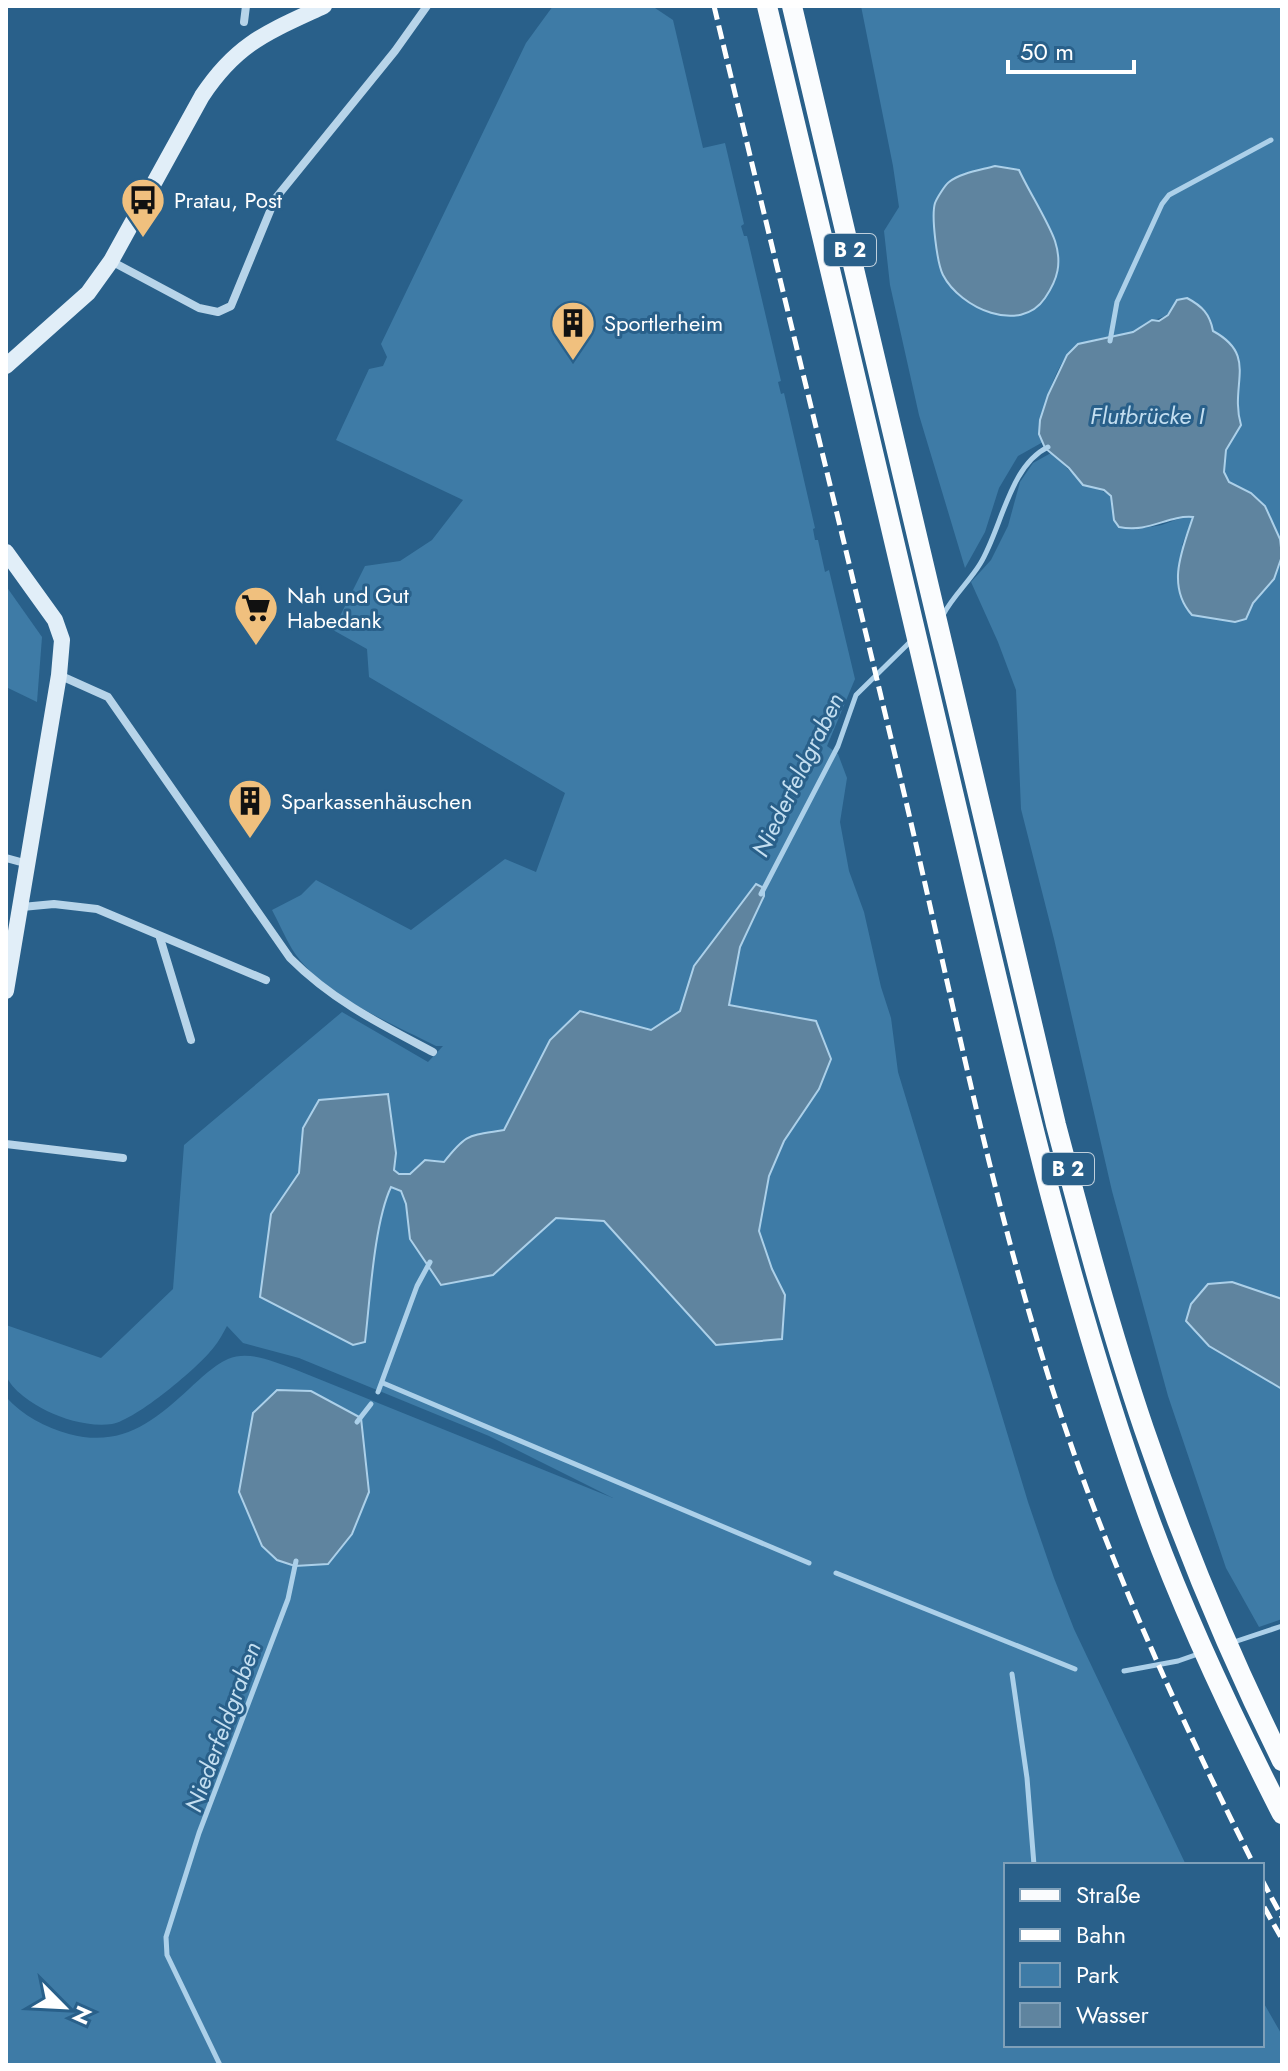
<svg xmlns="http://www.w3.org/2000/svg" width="1288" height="2071" font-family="Jost,sans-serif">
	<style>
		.green { fill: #3e7ba6; fill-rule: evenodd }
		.water { fill: #5f849f; stroke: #acd0e9; stroke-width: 2 }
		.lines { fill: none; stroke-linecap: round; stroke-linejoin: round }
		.stream { stroke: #acd0e9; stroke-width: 5 }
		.street { stroke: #b7d4e9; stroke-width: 8 }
		.secondary { stroke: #e1eef8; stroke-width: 16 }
		.primary { stroke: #fafcfe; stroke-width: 20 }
		.rail { stroke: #fff; stroke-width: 5; stroke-dasharray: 14 6; stroke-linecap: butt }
		.labels { text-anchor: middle; stroke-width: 6; stroke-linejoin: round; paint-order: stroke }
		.shield { fill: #29608a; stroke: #bfcfdc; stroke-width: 2 }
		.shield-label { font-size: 20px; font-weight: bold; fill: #fff }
		.poi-label { font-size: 22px; fill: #fff; stroke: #29608a; text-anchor: start }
		.water-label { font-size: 24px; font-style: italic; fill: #c3def0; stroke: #29608a }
	</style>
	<rect width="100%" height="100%" fill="#29608a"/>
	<g class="green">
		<path d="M553 6H652L673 20 703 148 725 143 744 224 741 226 744 236H747L781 381 778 382 781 394 784 393 815 528 813 529 815 540H818L825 572 829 570 855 679 827 746 838 754 847 778 840 822 849 871 864 912 881 987 891 1018 898 1072 1028 1502 1054 1578 1074 1629 1186 1865H1006V2045H1262V2000L1282 2035V2065H6V1397C23 1416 45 1427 69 1434 121 1448 153 1422 189 1389 201 1378 213 1366 228 1359 249 1350 274 1362 294 1369L613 1498 489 1436 299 1358 243 1343 227 1326C223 1333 219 1341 214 1347 199 1367 136 1420 112 1424 90 1427 66 1420 47 1411 33 1404 11 1390 6 1375 2 1361 6 1340 6 1325L101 1358 173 1289 184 1145 342 1012 428 1062 443 1046H436C389 1022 321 995 292 949 285 937 279 923 272 910L301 895 316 880 411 930 505 859 536 872 565 793 369 677 367 649 333 630 365 566 400 561 432 540 463 500 336 440 369 369 383 366 387 357 381 344 526 43ZM756 884 764 896 740 947 729 1005 816 1021 819 1089 784 1141 769 1176 759 1231 772 1269 785 1295 716 1345 604 1221 556 1218 493 1275 410 1239 406 1204 401 1191 391 1187C372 1232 371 1293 365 1341L271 1214 299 1173 396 1153 394 1169 399 1174H410L425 1160 443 1162 478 1134 504 1130 550 1040 580 1011 651 1030 680 1011 694 966Z"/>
		<path d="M861 6H1282V556C1280 537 1266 508 1252 494 1246 489 1236 488 1230 482 1212 466 1233 440 1241 425 1230 386 1257 355 1213 331L1211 319 1177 300C1167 317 1167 316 1150 321 1142 324 1137 331 1129 333 1113 337 1096 337 1081 344 1063 351 1052 383 1046 401 1042 415 1037 428 1043 442L1018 456 999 488 985 532 965 568 919 415 890 285 884 231 899 207 893 166Z"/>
		<path d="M1051 453C1062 462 1070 472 1081 482 1089 489 1102 488 1111 496L1114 520 1136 530C1144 527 1150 527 1157 526 1171 523 1179 516 1193 517L1182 545 1250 612 1253 603 1274 579 1282 559V1299L1232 1282 1259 1374 1282 1389V1619L1259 1627 1226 1568 1168 1396 1112 1191 1054 939 1021 809 1016 690 998 642 971 582 991 560 1008 526 1020 482 1033 463Z"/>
		<polygon points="6,586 42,637 37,702 6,687"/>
	</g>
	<g class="water">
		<path d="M995 166 1019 170C1028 190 1048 221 1055 241 1062 263 1058 279 1045 298 1020 335 960 308 943 275 937 263 931 216 935 203 937 198 945 185 949 182 960 173 981 170 995 166Z"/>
		<path d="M1187 298C1202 306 1210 314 1213 331 1259 356 1229 384 1241 425L1226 450 1224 472 1229 482 1251 493 1265 506 1280 539 1282 556 1274 579 1253 603 1246 619 1235 622 1192 615C1166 586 1182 550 1193 517 1167 515 1150 533 1119 527L1114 520 1111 496 1104 490 1083 485 1069 468 1045 448 1039 434 1040 420 1048 395 1067 355 1078 344 1133 332 1152 320 1159 321 1168 315 1177 300Z"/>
		<path d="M756 884 764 888V896L740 947 729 1005 816 1021 831 1059 819 1089 784 1141 769 1176 759 1231 772 1269 785 1295 782 1339 716 1345 604 1221 556 1218 493 1275 441 1285 410 1239 406 1204 401 1191 391 1187C374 1223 370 1300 365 1342L353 1345 260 1297 271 1214 299 1173 303 1128 319 1100 388 1094 396 1153 394 1170 399 1174H410L425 1160 444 1162C467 1133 468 1136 504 1130L550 1040 580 1011 651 1030 680 1011 694 966Z"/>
		<polygon points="1232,1282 1282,1299 1282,1389 1209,1346 1186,1321 1191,1304 1208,1284"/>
		<polygon points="277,1390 311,1391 361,1418 369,1492 352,1534 328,1564 295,1566 277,1560 262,1546 239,1492 253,1413"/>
	</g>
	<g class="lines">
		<g class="stream">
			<polyline points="1110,341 1117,302 1162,204 1169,195 1271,140"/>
			<path d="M943 615C953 596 969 582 980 564 1002 528 1009 466 1048 447"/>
			<polyline points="761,894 838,746 856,695 911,641"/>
			<polyline points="383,1383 809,1563"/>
			<polyline points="378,1392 417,1286 430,1262"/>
			<polyline points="357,1422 371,1404"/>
			<polyline points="836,1573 1075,1669"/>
			<polyline points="1234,1642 1282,1626"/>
			<polyline points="1124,1671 1178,1661 1198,1654"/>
			<polyline points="1012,1674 1027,1778 1034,1865"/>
			<polyline points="220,2065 167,1955 166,1937 199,1833 288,1599 296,1561"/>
		</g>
		<g class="street">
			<polyline points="244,22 246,6"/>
			<polyline points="111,261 199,308 218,312 231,306 275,199 395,51 427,6"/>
			<path d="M59 675 108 697 290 958C333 1001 380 1024 433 1052"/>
			<polyline points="6,858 28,864"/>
			<polyline points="22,907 54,904 97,909 266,980"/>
			<polyline points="160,938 191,1040"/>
			<polyline points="6,1144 123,1158"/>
		</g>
		<g class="secondary">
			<path d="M6 366 88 293 111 261 202 96C237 43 268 32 324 6"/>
			<polyline points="6,552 55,620 62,640 59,675 6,991"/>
		</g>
		<g class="primary">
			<path d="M767 6C832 276 896 547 959 817 1014 1051 1066 1285 1147 1512 1184 1615 1232 1716 1282 1814"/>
			<path d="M792 6 1056 1125C1083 1227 1110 1329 1144 1429 1183 1543 1229 1654 1282 1761"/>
		</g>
		<g class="rail">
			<path d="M714 6C777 269 842 531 904 793 955 1008 996 1226 1068 1436 1118 1583 1184 1726 1254 1865"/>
			<polyline points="1262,1880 1282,1917"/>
			<polyline points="1264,1907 1282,1939"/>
		</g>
	</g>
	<defs>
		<g id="bus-pin" transform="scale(2.3)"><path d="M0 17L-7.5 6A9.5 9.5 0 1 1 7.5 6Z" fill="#f0c07e" stroke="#29608a"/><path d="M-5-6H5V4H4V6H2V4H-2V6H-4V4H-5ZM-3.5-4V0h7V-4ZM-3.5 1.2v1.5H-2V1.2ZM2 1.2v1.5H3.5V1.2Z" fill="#111"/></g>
		<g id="building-pin" transform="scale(2.3)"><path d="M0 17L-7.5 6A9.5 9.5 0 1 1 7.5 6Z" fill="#f0c07e" stroke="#29608a"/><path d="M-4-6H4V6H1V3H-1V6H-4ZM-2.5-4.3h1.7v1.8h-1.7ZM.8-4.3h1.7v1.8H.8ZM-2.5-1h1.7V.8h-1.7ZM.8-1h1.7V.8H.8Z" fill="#111"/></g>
		<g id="supermarket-pin" transform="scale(2.3)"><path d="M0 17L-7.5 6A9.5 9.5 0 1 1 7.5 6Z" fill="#f0c07e" stroke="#29608a"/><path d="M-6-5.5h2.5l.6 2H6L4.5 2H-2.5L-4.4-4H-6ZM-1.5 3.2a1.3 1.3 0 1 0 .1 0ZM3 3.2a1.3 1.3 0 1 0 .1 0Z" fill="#111"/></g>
	</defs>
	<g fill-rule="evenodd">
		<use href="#bus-pin" x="143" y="200"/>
		<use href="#building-pin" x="573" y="323"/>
		<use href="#supermarket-pin" x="256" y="608"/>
		<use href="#building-pin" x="250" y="801"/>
	</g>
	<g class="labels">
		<g class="shield">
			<rect x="824" y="234" width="52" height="32" rx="6"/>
			<rect x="1042" y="1153" width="52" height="32" rx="6"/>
		</g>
		<g class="shield-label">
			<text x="850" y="257">B 2</text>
			<text x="1068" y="1176">B 2</text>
		</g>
		<g class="poi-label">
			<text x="174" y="208">Pratau, Post</text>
			<text x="604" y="331">Sportlerheim</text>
			<text x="287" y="603">Nah und Gut<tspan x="287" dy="25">Habedank</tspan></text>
			<text x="281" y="809">Sparkassenhäuschen</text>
		</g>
		<g class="water-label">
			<text x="1147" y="424">Flutbrücke I</text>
			<text transform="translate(798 775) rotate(-64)" y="8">Niederfeldgraben</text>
			<text transform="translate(223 1727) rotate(-70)" y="8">Niederfeldgraben</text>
		</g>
	</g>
	<rect width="1288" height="2071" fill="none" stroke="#ffffff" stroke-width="16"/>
	<rect x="1004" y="1863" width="260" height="184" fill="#29608a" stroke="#7fa0b9" stroke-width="2"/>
	<rect x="1020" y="1889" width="40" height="12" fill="#fafcfe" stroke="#7fa0b9" stroke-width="2"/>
	<text x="1076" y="1903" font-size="24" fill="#ffffff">Straße</text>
	<rect x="1020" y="1929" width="40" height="12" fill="#ffffff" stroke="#7fa0b9" stroke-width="2"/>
	<text x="1076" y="1943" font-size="24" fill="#ffffff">Bahn</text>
	<rect x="1020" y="1963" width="40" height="24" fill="#3e7ba6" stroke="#7fa0b9" stroke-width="2"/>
	<text x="1076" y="1983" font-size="24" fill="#ffffff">Park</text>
	<rect x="1020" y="2003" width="40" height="24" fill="#5f849f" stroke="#7fa0b9" stroke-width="2"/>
	<text x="1076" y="2023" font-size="24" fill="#ffffff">Wasser</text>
	<g transform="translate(64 2007) rotate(114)" stroke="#29608a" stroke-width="6" paint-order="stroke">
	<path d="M0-6L14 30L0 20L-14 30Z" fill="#ffffff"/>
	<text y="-12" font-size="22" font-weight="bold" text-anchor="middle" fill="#ffffff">N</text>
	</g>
	<path d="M1008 60v12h126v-12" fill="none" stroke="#ffffff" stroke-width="4"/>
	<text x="1020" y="60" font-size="24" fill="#ffffff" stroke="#29608a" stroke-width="6" paint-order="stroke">50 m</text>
</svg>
